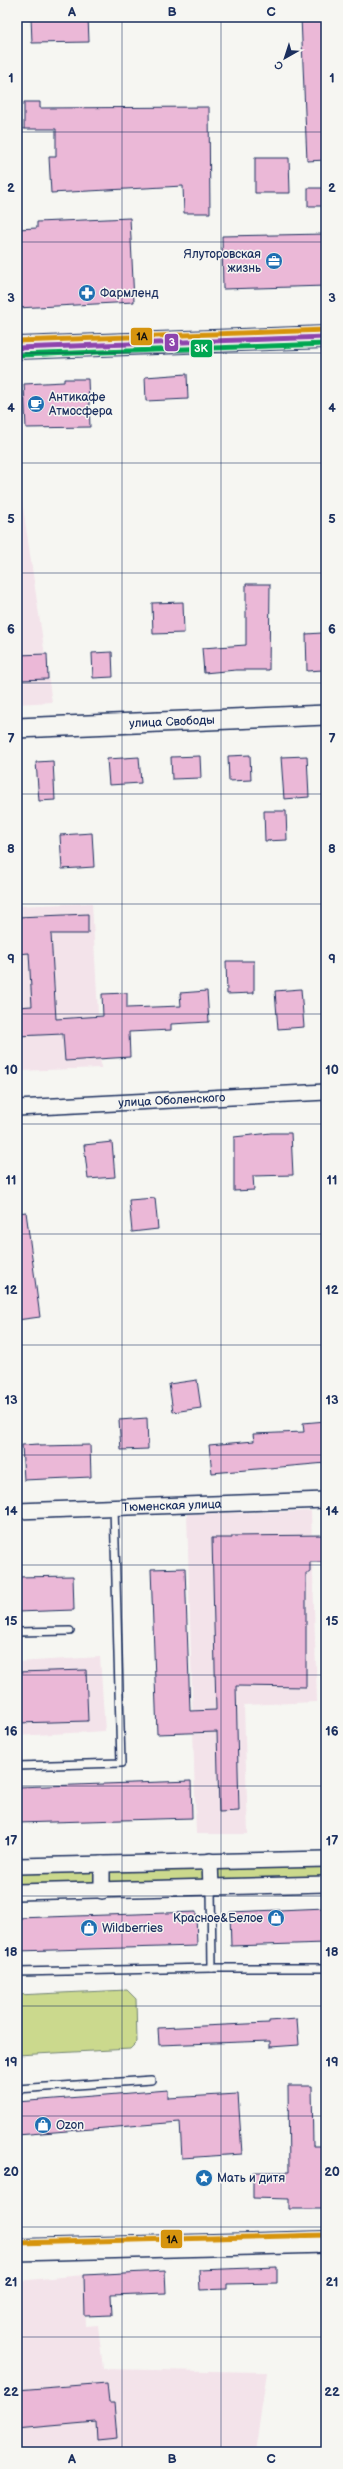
<svg xmlns="http://www.w3.org/2000/svg" width="343" height="2469" font-family="'Balsamiq Sans',sans-serif">
	<style>
		.built { fill: #f3e3ea }
		.green { fill: #cbd98d; stroke: #738476 }
		.building { fill: #ebb8d7; stroke: #1b2f5e }
		.lines { fill: none; stroke-linecap: round; stroke-linejoin: round }
		.service-casing { stroke: #1b2f5e; stroke-width: 10 }
		.minor-casing { stroke: #1b2f5e; stroke-width: 18 }
		.tertiary-casing { stroke: #1b2f5e; stroke-width: 22 }
		.secondary-casing { stroke: #1b2f5e; stroke-width: 24 }
		.service { stroke: #f6f6f2; stroke-width: 7 }
		.minor { stroke: #f6f6f2; stroke-width: 15 }
		.tertiary { stroke: #f6f6f2; stroke-width: 19 }
		.secondary { stroke: #f6f6f2; stroke-width: 21 }
		.bus-1-casing { stroke: #f6f6f2; stroke-width: 8 }
		.bus-2-casing { stroke: #f6f6f2; stroke-width: 8 }
		.bus-3-casing { stroke: #f6f6f2; stroke-width: 8 }
		.bus-1 { stroke: #8e44ad; stroke-width: 5 }
		.bus-2 { stroke: #00a651; stroke-width: 5 }
		.bus-3 { stroke: #d6940e; stroke-width: 5 }
		.grid { fill: none; stroke: #1b2f5e; stroke-width: 1; stroke-opacity: 0.55 }
		.labels { text-anchor: middle; stroke-width: 3; stroke-linejoin: round; paint-order: stroke }
		.poi-label { font-size: 12px; fill: #1b2f5e; stroke: #f6f6f2; text-anchor: start }
		.street-label { font-size: 12px; fill: #1b2f5e; stroke: #f6f6f2 }
		.line-badge { stroke: #f6f6f2; stroke-width: 1.5 }
		.badge-label { font-size: 11px; text-anchor: middle; font-weight: bold; fill: #fff }
		.pale-badge-label { font-size: 11px; text-anchor: middle; font-weight: bold; fill: #111 }
		.neatline { fill: none; stroke: #1b2f5e; stroke-width: 1.5 }
		.grid-label { font-size: 13px; text-anchor: middle; font-weight: bold; fill: #1b2f5e }
	</style>
	<rect width="100%" height="100%" fill="#f6f6f2"/>
	<filter id="ink" filterUnits="userSpaceOnUse"><feTurbulence type="fractalNoise" baseFrequency=".025" numOctaves="2"/><feDisplacementMap in="SourceGraphic" scale="8" xChannelSelector="R" yChannelSelector="G"/><feConvolveMatrix kernelMatrix="1 2 1 2 8 2 1 2 1" color-interpolation-filters="sRGB"/></filter>
	<g filter="url(#ink)">
		<g class="built">
			<polygon points="21,494 52,702 17,704 17,495"/>
			<polygon points="92,903 101,1068 17,1071 17,906"/>
			<polygon points="311,1511 317,1702 244,1705 248,1834 196,1834 187,1514"/>
			<polygon points="100,1657 105,1731 17,1736 17,1662"/>
			<polygon points="84,2275 86,2326 98,2325 103,2369 267,2372 255,2452 17,2452 17,2281"/>
		</g>
		<g class="green">
			<polygon points="326,1864 326,1880 216,1884 216,1867"/>
			<polygon points="206,1866 207,1885 107,1887 106,1868"/>
			<polygon points="97,1869 98,1887 17,1889 17,1871"/>
			<polygon points="127,1990 136,1999 137,2042 130,2049 17,2055 17,1995"/>
		</g>
		<g class="building">
			<polygon points="31,17 88,17 89,42 32,43"/>
			<polygon points="301,17 326,17 326,160 307,161"/>
			<polygon points="24,102 40,102 40,108 209,107 210,213 184,213 183,186 51,193 49,157 56,157 56,129 24,129"/>
			<polygon points="255,158 289,158 290,193 255,193"/>
			<rect x="308" y="188" width="18" height="18"/>
			<polygon points="130,218 134,302 17,308 17,229 37,228 37,222"/>
			<polygon points="326,234 326,286 223,289 222,236"/>
			<polygon points="187,374 188,399 146,401 145,377"/>
			<polygon points="64,379 88,379 90,427 26,428 24,384 64,382"/>
			<polygon points="246,584 270,584 269,670 236,670 204,673 202,648 246,645"/>
			<polygon points="183,602 184,633 153,634 152,603"/>
			<polygon points="322,633 323,670 307,671 306,634"/>
			<polygon points="112,652 113,677 93,678 92,653"/>
			<polygon points="47,654 48,679 19,680 18,655"/>
			<polygon points="250,755 251,780 229,781 228,756"/>
			<polygon points="200,756 201,778 172,779 171,757"/>
			<polygon points="307,756 309,797 284,799 281,757"/>
			<polygon points="139,757 141,783 109,785 107,759"/>
			<polygon points="53,761 55,800 39,801 36,762"/>
			<polygon points="264,811 286,811 287,840 265,841"/>
			<polygon points="92,833 94,867 62,869 60,835"/>
			<polygon points="88,914 88,934 51,934 56,1019 103,1016 102,994 127,993 127,1008 181,1006 180,993 207,991 209,1022 171,1024 171,1030 129,1032 130,1057 65,1061 63,1034 17,1036 17,1007 32,1006 29,953 17,954 17,917"/>
			<polygon points="226,961 254,961 254,993 227,994"/>
			<polygon points="301,989 304,1027 278,1029 275,991"/>
			<polygon points="271,1133 291,1133 293,1175 253,1176 254,1190 234,1191 234,1137"/>
			<polygon points="112,1142 115,1177 88,1179 84,1145"/>
			<polygon points="155,1198 158,1229 132,1232 129,1200"/>
			<polygon points="26,1212 40,1317 17,1320 17,1213"/>
			<polygon points="197,1380 201,1408 173,1412 169,1384"/>
			<polygon points="147,1418 148,1449 121,1450 119,1420"/>
			<polygon points="326,1421 326,1463 212,1473 209,1445 254,1441 253,1434 304,1432 303,1423"/>
			<polygon points="39,1444 39,1446 90,1445 91,1477 24,1480 22,1445"/>
			<polygon points="326,1535 326,1562 310,1562 310,1573 306,1573 306,1687 236,1686 239,1811 219,1812 217,1732 157,1734 151,1569 185,1568 190,1711 216,1710 212,1538 232,1538 232,1536"/>
			<polygon points="73,1576 74,1610 17,1612 17,1577"/>
			<polygon points="86,1670 88,1721 17,1723 17,1672"/>
			<polygon points="191,1781 192,1818 17,1823 17,1787"/>
			<polygon points="326,1908 326,1943 231,1946 230,1912"/>
			<polygon points="196,1912 197,1946 17,1951 17,1918"/>
			<polygon points="297,2019 299,2045 270,2047 270,2041 159,2045 158,2028 269,2023 269,2021"/>
			<polygon points="288,2086 312,2086 313,2146 326,2146 326,2209 289,2209 289,2199 253,2198 253,2172 289,2172"/>
			<polygon points="168,2090 168,2098 238,2094 242,2154 182,2158 180,2122 17,2135 17,2102"/>
			<polygon points="277,2267 277,2283 227,2284 227,2289 200,2290 199,2270"/>
			<polygon points="165,2271 166,2293 111,2295 112,2315 85,2316 84,2275"/>
			<polygon points="107,2383 109,2403 114,2403 117,2438 97,2440 96,2422 17,2429 17,2390"/>
		</g>
		<g class="lines">
			<g class="service-casing">
				<g id="service">
					<polyline points="17,1632 70,1631"/>
					<polyline points="17,1766 121,1763 114,1507"/>
					<polyline points="211,1888 212,1968 326,1968"/>
					<polyline points="17,1972 212,1968"/>
					<polyline points="17,2089 151,2080"/>
				</g>
			</g>
			<g class="minor-casing">
				<g id="minor">
					<path id="s1" d="M17 1108 326 1092"/>
					<path id="s2" d="M17 1511 326 1500"/>
					<polyline points="210,1861 211,1888"/>
					<polyline points="102,1864 102,1891"/>
					<polyline points="17,1866 326,1859"/>
					<polyline points="17,1892 326,1884"/>
				</g>
			</g>
			<g class="tertiary-casing">
				<g id="tertiary">
					<path id="s3" d="M17 728 326 715"/>
				</g>
			</g>
			<g class="secondary-casing">
				<g id="secondary">
					<polyline points="17,348 326,337"/>
					<polyline points="17,2250 326,2242"/>
				</g>
			</g>
			<use href="#service" class="service"/>
			<use href="#minor" class="minor"/>
			<use href="#tertiary" class="tertiary"/>
			<use href="#secondary" class="secondary"/>
			<g class="bus-1-casing">
				<polyline id="bus-1" points="17,348 326,337"/>
			</g>
			<g class="bus-2-casing">
				<polyline id="bus-2" points="17,355 326,344"/>
			</g>
			<g class="bus-3-casing">
				<g id="bus-3">
					<polyline points="17,341 326,330"/>
					<polyline points="17,2243 326,2235"/>
				</g>
			</g>
			<use href="#bus-1" class="bus-1"/>
			<use href="#bus-2" class="bus-2"/>
			<use href="#bus-3" class="bus-3"/>
		</g>
	</g>
	<path class="grid" d="M122 17V2452M221 17V2452M17 132H326M17 242H326M17 353H326M17 463H326M17 573H326M17 683H326M17 794H326M17 904H326M17 1014H326M17 1124H326M17 1234H326M17 1345H326M17 1455H326M17 1565H326M17 1675H326M17 1786H326M17 1896H326M17 2006H326M17 2116H326M17 2227H326M17 2337H326"/>
	<defs>
		<g id="office-disc" transform="scale(0.9)"><circle r="9.5" fill="#1f6fb2" stroke="#f6f6f2"/><path d="M-6-3h4V-5.5h4V-3h4V5H-6ZM-1-4.5V-3h2v-1.5ZM-6 0V1H6V0Z" fill="#fff"/></g>
		<g id="pharmacy-disc" transform="scale(0.9)"><circle r="9.5" fill="#1f6fb2" stroke="#f6f6f2"/><path d="M-2-6h4v4h4v4h-4v4h-4v-4h-4v-4h4Z" fill="#fff"/></g>
		<g id="cafe-disc" transform="scale(0.9)"><circle r="9.5" fill="#1f6fb2" stroke="#f6f6f2"/><path d="M-5.5-4.5H6V0H3Q3 3.5 0 3.5H-2.5Q-5.5 3.5-5.5 0ZM3-3.2v2h1.7v-2ZM-6 4.5H4V6H-6Z" fill="#fff"/></g>
		<g id="shop-disc" transform="scale(0.9)"><circle r="9.5" fill="#1f6fb2" stroke="#f6f6f2"/><path d="M-5-2.5h2.3a2.7 3.5 0 0 1 5.4 0H5L5.5 6h-11ZM-1.5-2.5h3a1.5 2.3 0 0 0-3 0Z" fill="#fff"/></g>
		<g id="sight-disc" transform="scale(0.9)"><circle r="9.5" fill="#1f6fb2" stroke="#f6f6f2"/><path d="M0-6L1.8-2.2L6-1.7L2.9 1.2L3.7 5.4L0 3.3L-3.7 5.4L-2.9 1.2L-6-1.7L-1.8-2.2Z" fill="#fff"/></g>
	</defs>
	<g fill-rule="evenodd">
		<use href="#office-disc" x="274" y="261"/>
		<use href="#pharmacy-disc" x="87" y="293"/>
		<use href="#cafe-disc" x="36" y="404"/>
		<use href="#shop-disc" x="276" y="1918"/>
		<use href="#shop-disc" x="89" y="1928"/>
		<use href="#shop-disc" x="43" y="2125"/>
		<use href="#sight-disc" x="204" y="2178"/>
	</g>
	<g class="labels">
		<g class="poi-label">
			<text x="261" y="258" text-anchor="end">Ялуторовская<tspan x="261" dy="14">жизнь</tspan></text>
			<text x="100" y="297">Фармленд</text>
			<text x="49" y="401">Антикафе<tspan x="49" dy="14">Атмосфера</tspan></text>
			<text x="263" y="1922" text-anchor="end">Красное&amp;Белое</text>
			<text x="102" y="1932">Wildberries</text>
			<text x="56" y="2129">Ozon</text>
			<text x="217" y="2182">Мать и дитя</text>
		</g>
		<g class="street-label">
			<text dy="4" stroke="none"><textPath href="#s3" startOffset="155">улица Свободы</textPath></text>
			<text dy="4" stroke="none"><textPath href="#s1" startOffset="155">улица Оболенского</textPath></text>
			<text dy="4" stroke="none"><textPath href="#s2" startOffset="155">Тюменская улица</textPath></text>
		</g>
	</g>
	<g class="line-badge">
		<rect x="130" y="327" width="23" height="19" rx="4" fill="#d6940e"/>
		<rect x="164" y="333" width="15" height="19" rx="4" fill="#8e44ad"/>
		<rect x="190" y="339" width="23" height="19" rx="4" fill="#00a651"/>
		<rect x="160" y="2229" width="23" height="20" rx="4" fill="#d6940e"/>
	</g>
	<g class="badge-label">
		<text x="172" y="346">3</text>
		<text x="201" y="352">3К</text>
	</g>
	<g class="pale-badge-label">
		<text x="142" y="340">1А</text>
		<text x="172" y="2243">1А</text>
	</g>
	<rect width="343" height="2469" fill="none" stroke="#f6f6f2" stroke-width="44"/>
	<g transform="translate(285 58) rotate(219)" stroke="#f6f6f2" stroke-width="3" paint-order="stroke">
	<path d="M0-3L7 15L0 10L-7 15Z" fill="#1b2f5e"/>
	<text y="-6" font-size="11" font-weight="bold" text-anchor="middle" fill="#1b2f5e">С</text>
	</g>
	<rect x="22" y="22" width="299" height="2425" class="neatline"/>
	<g class="grid-label">
		<text x="72" y="16">A</text>
		<text x="172" y="16">B</text>
		<text x="271" y="16">C</text>
		<text x="11" y="82">1</text>
		<text x="332" y="82">1</text>
		<text x="11" y="192">2</text>
		<text x="332" y="192">2</text>
		<text x="11" y="302">3</text>
		<text x="332" y="302">3</text>
		<text x="11" y="412">4</text>
		<text x="332" y="412">4</text>
		<text x="11" y="523">5</text>
		<text x="332" y="523">5</text>
		<text x="11" y="633">6</text>
		<text x="332" y="633">6</text>
		<text x="11" y="743">7</text>
		<text x="332" y="743">7</text>
		<text x="11" y="853">8</text>
		<text x="332" y="853">8</text>
		<text x="11" y="963">9</text>
		<text x="332" y="963">9</text>
		<text x="11" y="1074">10</text>
		<text x="332" y="1074">10</text>
		<text x="11" y="1184">11</text>
		<text x="332" y="1184">11</text>
		<text x="11" y="1294">12</text>
		<text x="332" y="1294">12</text>
		<text x="11" y="1404">13</text>
		<text x="332" y="1404">13</text>
		<text x="11" y="1515">14</text>
		<text x="332" y="1515">14</text>
		<text x="11" y="1625">15</text>
		<text x="332" y="1625">15</text>
		<text x="11" y="1735">16</text>
		<text x="332" y="1735">16</text>
		<text x="11" y="1845">17</text>
		<text x="332" y="1845">17</text>
		<text x="11" y="1956">18</text>
		<text x="332" y="1956">18</text>
		<text x="11" y="2066">19</text>
		<text x="332" y="2066">19</text>
		<text x="11" y="2176">20</text>
		<text x="332" y="2176">20</text>
		<text x="11" y="2286">21</text>
		<text x="332" y="2286">21</text>
		<text x="11" y="2396">22</text>
		<text x="332" y="2396">22</text>
		<text x="72" y="2463">A</text>
		<text x="172" y="2463">B</text>
		<text x="271" y="2463">C</text>
	</g>
</svg>
